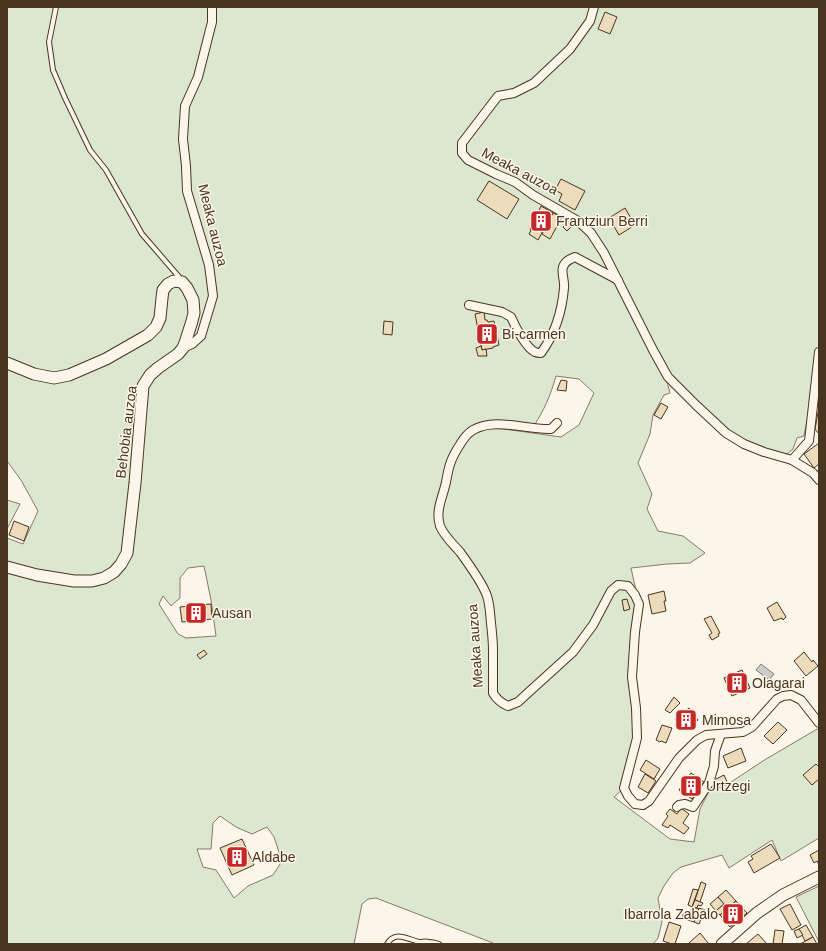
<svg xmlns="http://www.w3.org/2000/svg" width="826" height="951" font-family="Arial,sans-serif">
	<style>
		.green { fill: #dce7d0; stroke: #887966; fill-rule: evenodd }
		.water { fill: #c9cecd; stroke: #887966 }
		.building { fill: #ecdcbc; stroke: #4a3520 }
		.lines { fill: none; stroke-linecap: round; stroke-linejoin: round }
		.lane-casing { stroke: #4a3520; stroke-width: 6 }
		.street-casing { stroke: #4a3520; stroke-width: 10 }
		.secondary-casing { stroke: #4a3520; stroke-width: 13 }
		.lane { stroke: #fbf6e9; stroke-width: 4 }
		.street { stroke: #fbf6e9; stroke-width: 8 }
		.secondary { stroke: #fbf6e9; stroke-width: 11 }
		.labels { text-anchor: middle; stroke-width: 3; stroke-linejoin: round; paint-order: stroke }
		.street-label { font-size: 14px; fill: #4a3520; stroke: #fbf6e9 }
		.poi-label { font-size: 14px; fill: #4a3520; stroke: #fbf6e9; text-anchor: start }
	</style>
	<rect width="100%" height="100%" fill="#fbf6e9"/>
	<g class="green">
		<path d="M7 7H819V354H816L808 416 804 436 797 438 793 449 787 454 765 450 744 442 727 430 670 377 654 350 620 281 616 286 666 378 670 393 664 395 653 415 650 434 638 463 652 494 647 509 658 531 683 536 705 553 690 563 667 564 631 568 639 604 632 677 637 738 624 788 614 797 670 839 694 842 700 809 711 787 712 781 716 789 728 784 766 759 819 728V838L781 861 772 840 729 868 722 855 681 867 673 873 664 886 658 898 662 922 658 938 653 944H493V943L376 898 368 899 362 904 354 944H7V538L23 544 38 511 21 480 7 461ZM556 376 579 379 594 393 579 425 561 437 490 427 476 431 465 440 457 454 454 460 450 457 462 436 472 428 489 421 533 427C544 411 551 394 556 376ZM204 566 211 600 216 636 186 638 178 634 159 604 163 596 171 606 180 598V578L188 568ZM220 816 236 827 252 834 267 827 274 837 282 861 273 875 248 886 234 898 216 870 203 867 197 849H211L213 823Z"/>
		<polygon points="7,500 20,504 7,529"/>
		<polygon points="819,886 819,942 796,897"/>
	</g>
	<polygon class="water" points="761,664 774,674 769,680 756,670"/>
	<g class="building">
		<polygon points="605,12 617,17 610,34 598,29"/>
		<polygon points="561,179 585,191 575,210 559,201 562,194 555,190"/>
		<polygon points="489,181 519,199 507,219 477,200"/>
		<polygon points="541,206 553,213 538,240 529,234 531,230 530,229"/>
		<polygon points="625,208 635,225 619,235 609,218"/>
		<polygon points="553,213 562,217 550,239 542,234"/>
		<polygon points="568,223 571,227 567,231 563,227"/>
		<polygon points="484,312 485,320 487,320 488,322 494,321 499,345 493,347 493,348 482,350 475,314"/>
		<polygon points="384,321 393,322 392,335 383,334"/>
		<polygon points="481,346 482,350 486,349 487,356 478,356 476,348"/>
		<polygon points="561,380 567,381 566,391 557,390"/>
		<polygon points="661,403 668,407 661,419 654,415"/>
		<polygon points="819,407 819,434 815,429"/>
		<polygon points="819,443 819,464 814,468 804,454"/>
		<polygon points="14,521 29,527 24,541 9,535"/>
		<polygon points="664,591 666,601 664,601 666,611 652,614 648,595"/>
		<polygon points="627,599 630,609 624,611 622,600"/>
		<polygon points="777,602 786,617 783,620 782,618 774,621 767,608"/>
		<polygon points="211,604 212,619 182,622 180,607"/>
		<polygon points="711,616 720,633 718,634 719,636 712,640 709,635 712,633 704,619"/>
		<polygon points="204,650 207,654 200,659 197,655"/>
		<polygon points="804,652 812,662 813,660 818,666 806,676 794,661"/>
		<polygon points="742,670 750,688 732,696 724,678"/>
		<polygon points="674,697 680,703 670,713 665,710"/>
		<polygon points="689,708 698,720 683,731 675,719"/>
		<polygon points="778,722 787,730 773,744 764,736"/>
		<polygon points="662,725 672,728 666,743 661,741 660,742 656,740"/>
		<polygon points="741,748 746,761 728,768 723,756"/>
		<polygon points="646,760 660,769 654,779 640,770"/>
		<polygon points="816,764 819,767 819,779 812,785 803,775"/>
		<polygon points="691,773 704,782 692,799 679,790"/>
		<polygon points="645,774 656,781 648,793 638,787"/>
		<polygon points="724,775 728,784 716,789 712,781"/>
		<polygon points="681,808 689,814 683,823 689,828 684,834 670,825 668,828 662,825 668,816 666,814 670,809 677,814"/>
		<polygon points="242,839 254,865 232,875 220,848"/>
		<polygon points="771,844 780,858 754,873 748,862 753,859 751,856"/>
		<polygon points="819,850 819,865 817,861 814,863 810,855"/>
		<polygon points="701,882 706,884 700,902 695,900"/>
		<polygon points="693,889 698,890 692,907 688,905"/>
		<polygon points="726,890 736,901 727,908 718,897"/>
		<polygon points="718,897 724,904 716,911 710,904"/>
		<polygon points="695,900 703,903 701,906 698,905 697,908 692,907"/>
		<polygon points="736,901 747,913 730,927 720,915"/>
		<polygon points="724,904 727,908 720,915 716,911"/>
		<polygon points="790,904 801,925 792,930 780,909"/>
		<polygon points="692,907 699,909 694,922 682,918 684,912 690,914"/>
		<polygon points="699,908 705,910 699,924 694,922"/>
		<polygon points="669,922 681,926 675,944 672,944 663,941"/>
		<polygon points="806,925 813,937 805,941 799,929"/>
		<polygon points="799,929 803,935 797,938 794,931"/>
		<polygon points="775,930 784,931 782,944 773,944"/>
		<polygon points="700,933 709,944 690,944 689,943"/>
		<polygon points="758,934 767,944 746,944"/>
		<polygon points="813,937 817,944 800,944"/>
	</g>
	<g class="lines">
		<g class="lane-casing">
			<g id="lane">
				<polyline points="56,7 49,42 53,70 65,98 90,150 106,170 142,234 180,278 181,280"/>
				<path d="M387 944C395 930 407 939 419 942 423 942 426 941 429 942 432 942 436 943 439 944"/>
			</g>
		</g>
		<g class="street-casing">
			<g id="street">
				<polyline points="594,7 590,21 570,49 534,83 514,93 498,96 462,143 462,153 468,160 496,174 515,182 533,195 578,221 591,233 604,253 653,350 668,377 696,405 726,433 744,444 764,452 792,460"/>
				<path d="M469 305 502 312 511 317C515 326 526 348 535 352 537 353 539 353 541 353 555 334 562 311 564 288 565 282 561 272 563 267 565 261 570 259 575 257L618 280"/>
				<polyline points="183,348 192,344 201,336 213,296 209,265 187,191 186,166 183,139 185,106 198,77 212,22 212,7"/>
				<polyline points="819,352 809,441 792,460 813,473 819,480"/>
				<path d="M557 423 551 429C526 430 495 417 473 430 468 433 464 438 461 443 451 458 449 465 446 482 443 497 435 510 440 526 444 536 453 544 460 552 468 563 483 584 487 596 490 605 490 614 491 623 492 632 493 641 493 650 493 664 493 679 493 693 497 700 501 703 508 706L518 702 530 691 573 652 593 625 611 591 618 585 628 586 635 595 639 604 635 632 632 677 636 708 637 738 624 788 628 796 635 804 643 805 649 801 679 758 697 740 706 735 743 732 752 727 777 699 783 696 791 695 801 700 819 723"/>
				<polyline points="677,807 679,805 685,804 693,807 709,783 714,766 715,751 721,734"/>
			</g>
		</g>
		<g class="secondary-casing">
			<g id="secondary">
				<polyline points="7,363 34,374 54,378 69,375 106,359 148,335 156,327 160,318 162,298 163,290 168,284 174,281 182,282 187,288 193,300 194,313 192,321 186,340 183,348 178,354 158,368 150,375 143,386 135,483 127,553 121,564 114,572 104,578 92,581 74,581 37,575 7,567"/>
				<polyline points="722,944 757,913 783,895 819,877"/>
			</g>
		</g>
		<use href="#lane" class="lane"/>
		<use href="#street" class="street"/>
		<use href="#secondary" class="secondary"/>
	</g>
	<defs>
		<g id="building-square" transform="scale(1.15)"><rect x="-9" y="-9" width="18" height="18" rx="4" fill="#c62828" stroke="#fbf6e9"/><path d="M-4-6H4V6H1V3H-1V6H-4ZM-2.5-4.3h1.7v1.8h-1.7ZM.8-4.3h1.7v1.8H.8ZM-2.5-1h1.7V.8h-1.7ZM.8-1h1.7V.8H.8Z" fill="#fff"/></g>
	</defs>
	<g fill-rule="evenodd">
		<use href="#building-square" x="541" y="221"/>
		<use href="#building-square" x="487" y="334"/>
		<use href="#building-square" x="196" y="613"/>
		<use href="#building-square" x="737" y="683"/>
		<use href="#building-square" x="686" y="720"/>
		<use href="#building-square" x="691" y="786"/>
		<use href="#building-square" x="237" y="857"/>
		<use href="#building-square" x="733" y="914"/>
	</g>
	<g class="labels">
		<g class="street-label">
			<text transform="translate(520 171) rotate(28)" y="5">Meaka auzoa</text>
			<text transform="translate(213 225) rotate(76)" y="5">Meaka auzoa</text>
			<text transform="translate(126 432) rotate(-83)" y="5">Behobia auzoa</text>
			<text transform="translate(475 646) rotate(-94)" y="5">Meaka auzoa</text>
		</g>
		<g class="poi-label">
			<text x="556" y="226">Frantziun Berri</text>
			<text x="502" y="339">Bi-carmen</text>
			<text x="212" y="618">Ausan</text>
			<text x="752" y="688">Olagarai</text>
			<text x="702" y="725">Mimosa</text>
			<text x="706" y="791">Urtzegi</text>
			<text x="252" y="862">Aldabe</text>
			<text x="718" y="919" text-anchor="end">Ibarrola Zabalo</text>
		</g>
	</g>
	<rect width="826" height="951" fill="none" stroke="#4a3520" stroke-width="16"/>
</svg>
